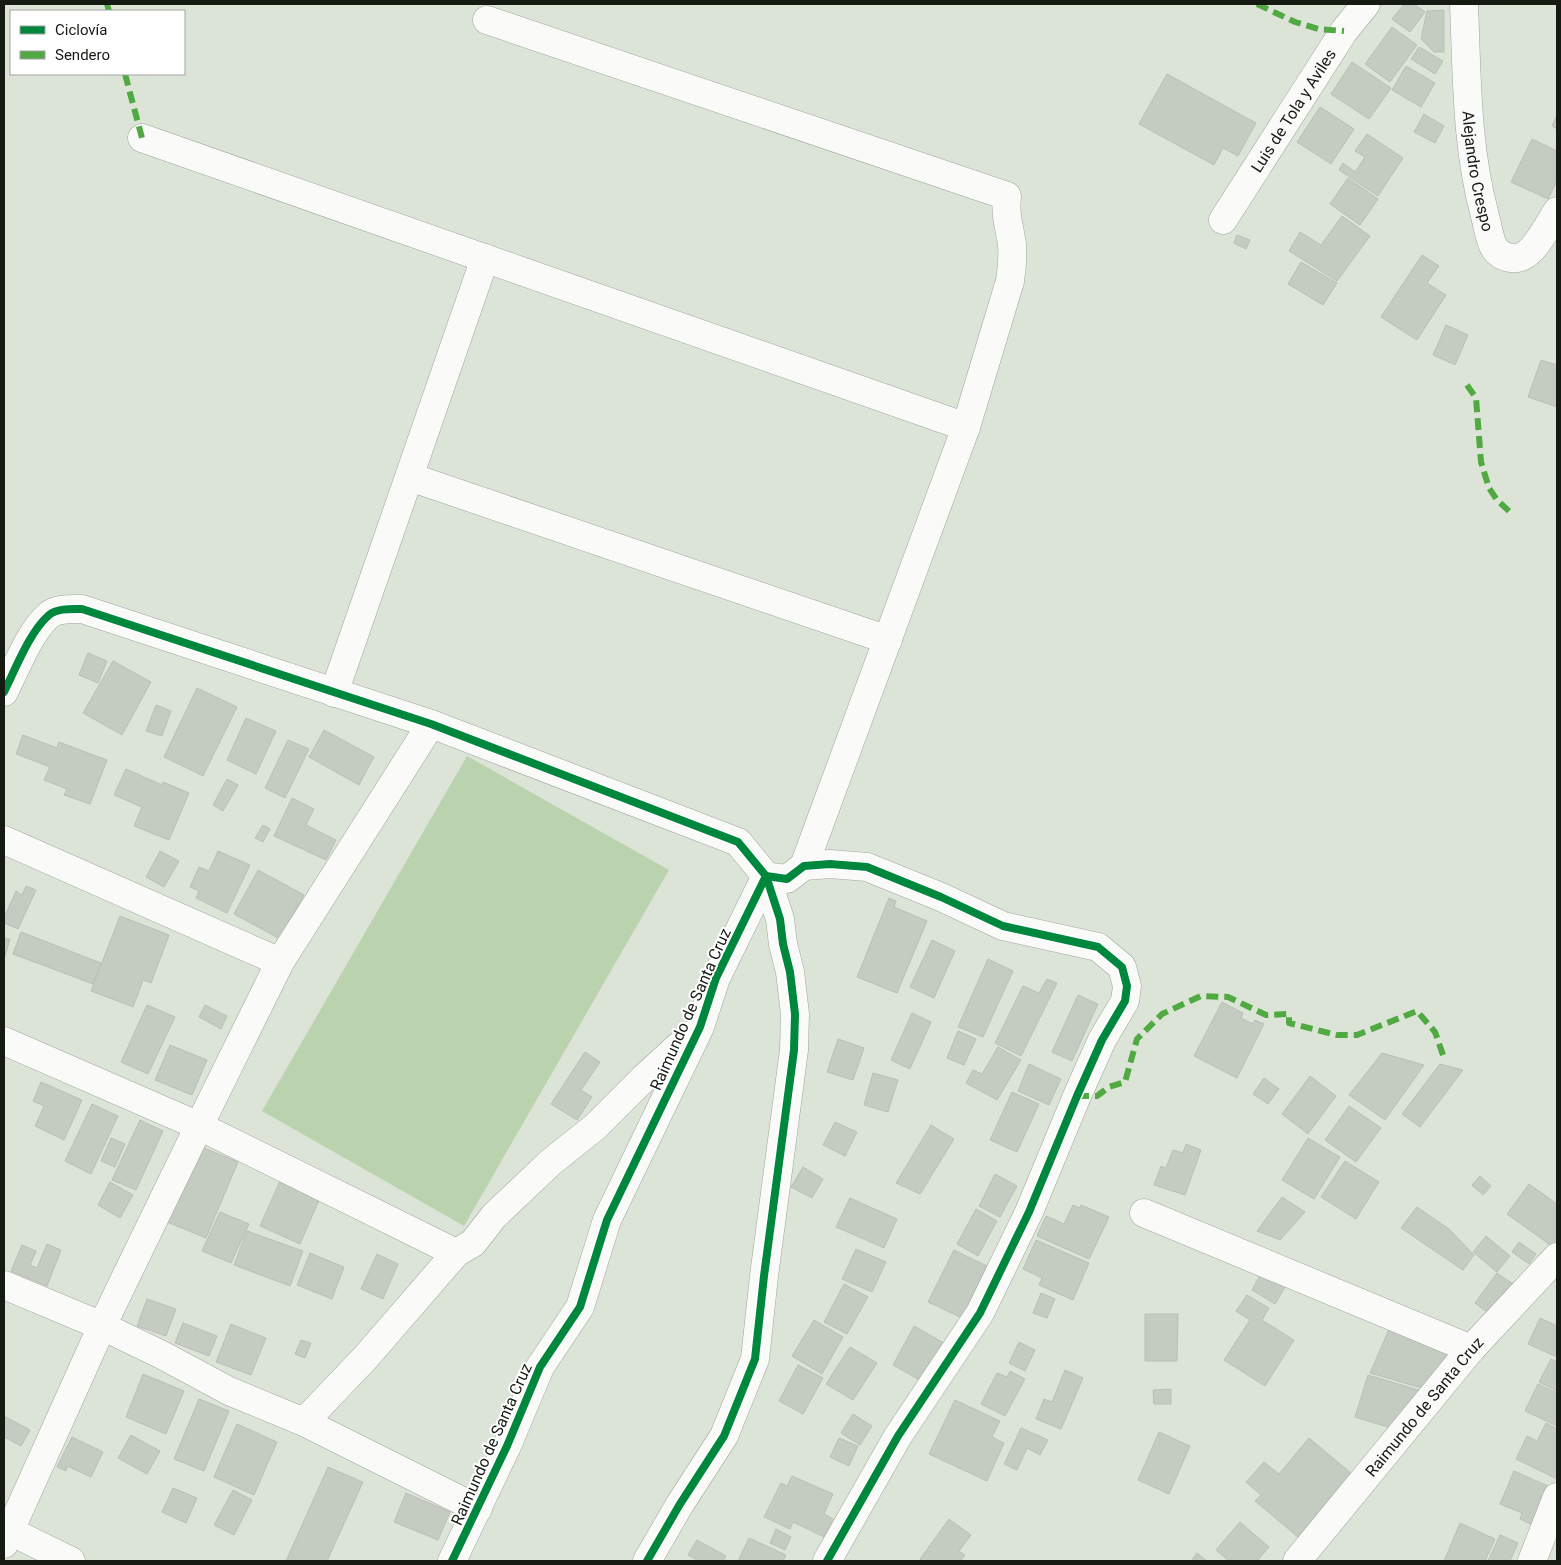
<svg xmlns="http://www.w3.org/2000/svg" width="1561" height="1565" font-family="Roboto,sans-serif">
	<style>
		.green { fill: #bad3ae }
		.building { fill: #c4cbc1; stroke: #b9bfb6 }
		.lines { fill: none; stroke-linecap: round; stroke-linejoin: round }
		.minor-casing { stroke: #9fa59c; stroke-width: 29 }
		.tertiary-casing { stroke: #9fa59c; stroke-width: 29 }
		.minor { stroke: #fafbf9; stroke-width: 28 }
		.tertiary { stroke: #fafbf9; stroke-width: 28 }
		.quiet { stroke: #51a942; stroke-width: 6; stroke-dasharray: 12 6; stroke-linecap: butt }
		.cycleway-casing { stroke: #fff; stroke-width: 11 }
		.cycleway { stroke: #00873e; stroke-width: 8 }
		.labels { text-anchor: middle; stroke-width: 4; stroke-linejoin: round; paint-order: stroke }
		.street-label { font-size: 16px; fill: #151a12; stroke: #fff }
	</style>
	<rect width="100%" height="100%" fill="#dce4d8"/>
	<polygon class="green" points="467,756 669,870 464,1226 262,1111"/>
	<g class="building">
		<polygon points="1404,4 1414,4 1425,12 1410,32 1392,19"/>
		<polygon points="1444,10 1444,52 1434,52 1421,39 1427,11"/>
		<polygon points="1392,27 1417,45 1390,82 1365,64"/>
		<polygon points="1419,47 1443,61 1435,74 1411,59"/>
		<polygon points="1352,62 1391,88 1369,119 1331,94"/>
		<polygon points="1406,66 1435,83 1421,107 1392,90"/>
		<polygon points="1167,74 1256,123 1238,156 1223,148 1214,165 1139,124"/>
		<polygon points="1320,107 1354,129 1331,164 1297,142"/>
		<polygon points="1424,114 1444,126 1435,143 1414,132"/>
		<polygon points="1557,115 1557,129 1552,126"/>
		<polygon points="1367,134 1403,158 1378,196 1339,170 1343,163 1355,172 1365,157 1355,151"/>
		<polygon points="1532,139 1557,151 1557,181 1548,199 1511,182"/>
		<polygon points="1348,178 1378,199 1360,225 1330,204"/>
		<polygon points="1342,216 1370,236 1337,281 1289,251 1300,232 1321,245"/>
		<polygon points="1237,235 1250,240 1246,249 1234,243"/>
		<polygon points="1422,255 1439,266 1427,283 1446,295 1417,340 1381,317"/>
		<polygon points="1301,262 1337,283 1323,305 1288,284"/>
		<polygon points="1446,325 1468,335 1455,365 1433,355"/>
		<polygon points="1541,360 1557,365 1557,407 1528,397"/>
		<polygon points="88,653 107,661 98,683 79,675"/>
		<polygon points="113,661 151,682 122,735 83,713"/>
		<polygon points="197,688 237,707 203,776 164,757"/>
		<polygon points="156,705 171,711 162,736 146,731"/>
		<polygon points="246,718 276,731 256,774 227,760"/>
		<polygon points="324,730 374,757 359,785 309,757"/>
		<polygon points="23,735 57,748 59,742 107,760 90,804 64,795 67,789 44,780 50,767 16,754"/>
		<polygon points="288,740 309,749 285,798 265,788"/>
		<polygon points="126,769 162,785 163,782 189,793 169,840 134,826 142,807 114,795"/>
		<polygon points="227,779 238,785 223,811 213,805"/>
		<polygon points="292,798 314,809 306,825 336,840 326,860 274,836"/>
		<polygon points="263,825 270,829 263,842 255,838"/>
		<polygon points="160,851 179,861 164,887 146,877"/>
		<polygon points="218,851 250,865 227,913 196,898 199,891 190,887 199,867 209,871"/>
		<polygon points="258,870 304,895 280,939 234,914"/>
		<polygon points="26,886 36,890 18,929 4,923 4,918 16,891 22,895"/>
		<polygon points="889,898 896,901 894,907 927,921 897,993 857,977"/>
		<polygon points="120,916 169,935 151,983 143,980 133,1007 91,991"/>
		<polygon points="21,932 101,963 93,984 13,954"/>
		<polygon points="4,938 10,939 4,959"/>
		<polygon points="932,940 955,951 934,998 910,987"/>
		<polygon points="988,959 1013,971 983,1037 958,1027"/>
		<polygon points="1047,979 1057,983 1021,1056 995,1043 1023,986 1039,993"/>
		<polygon points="1078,995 1098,1004 1072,1061 1052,1052"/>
		<polygon points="1222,1002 1243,1013 1241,1018 1253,1024 1255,1020 1264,1024 1237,1078 1194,1056"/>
		<polygon points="147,1005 175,1017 148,1074 121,1062"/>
		<polygon points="205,1005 227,1016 221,1029 199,1017"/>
		<polygon points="912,1013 931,1022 910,1069 891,1060"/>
		<polygon points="958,1031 976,1039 964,1065 947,1058"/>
		<polygon points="838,1039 864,1048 853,1080 827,1072"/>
		<polygon points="170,1045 207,1060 192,1095 155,1080"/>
		<polygon points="998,1047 1021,1060 997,1100 966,1083 973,1070 982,1074"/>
		<polygon points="585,1052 600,1062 581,1090 592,1097 577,1120 551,1104"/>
		<polygon points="1382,1053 1424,1065 1385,1120 1349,1095"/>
		<polygon points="1029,1064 1061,1079 1049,1105 1018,1091"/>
		<polygon points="1440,1064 1463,1070 1420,1127 1402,1114"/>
		<polygon points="873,1073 898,1080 888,1112 864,1105"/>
		<polygon points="1310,1076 1336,1096 1308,1134 1282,1114"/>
		<polygon points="1264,1078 1279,1089 1268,1104 1253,1094"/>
		<polygon points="41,1082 82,1100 64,1140 35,1126 44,1106 33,1101"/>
		<polygon points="1012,1092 1039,1104 1017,1152 990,1140"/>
		<polygon points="92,1104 118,1116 91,1174 65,1161"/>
		<polygon points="1349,1106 1381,1128 1356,1162 1325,1140"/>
		<polygon points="140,1120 163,1131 136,1190 112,1180"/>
		<polygon points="835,1122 857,1132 845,1156 823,1145"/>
		<polygon points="931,1125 954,1139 920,1194 896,1183"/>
		<polygon points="111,1138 125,1144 115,1167 101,1161"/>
		<polygon points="1308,1138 1340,1157 1314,1199 1282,1180"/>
		<polygon points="1186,1144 1201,1150 1185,1195 1154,1185 1161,1166 1166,1168 1173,1150 1183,1153"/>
		<polygon points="199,1146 238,1162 206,1238 167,1222"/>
		<polygon points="1345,1161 1379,1182 1356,1219 1321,1197"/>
		<polygon points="803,1167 823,1179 812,1198 791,1187"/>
		<polygon points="995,1174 1017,1186 1000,1217 979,1206"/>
		<polygon points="1480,1176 1491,1186 1483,1195 1472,1185"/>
		<polygon points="280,1181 320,1198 300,1244 260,1226"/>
		<polygon points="110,1182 133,1195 120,1218 98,1205"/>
		<polygon points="1529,1184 1557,1204 1557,1241 1553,1247 1507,1214"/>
		<polygon points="1282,1197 1305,1212 1280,1240 1257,1231"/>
		<polygon points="850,1198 897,1219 884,1248 836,1227"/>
		<polygon points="1073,1205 1080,1208 1081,1205 1109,1217 1089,1259 1037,1236 1046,1216 1064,1224"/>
		<polygon points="1417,1207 1449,1229 1474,1255 1463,1270 1401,1228"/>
		<polygon points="976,1209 997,1221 978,1256 957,1244"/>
		<polygon points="220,1212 249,1224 231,1263 202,1251"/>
		<polygon points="247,1231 303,1251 290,1286 234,1265"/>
		<polygon points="1486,1236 1510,1256 1497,1272 1473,1252"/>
		<polygon points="1036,1240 1089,1263 1073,1300 1039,1285 1042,1278 1023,1269"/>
		<polygon points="1519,1242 1536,1254 1529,1264 1512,1252"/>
		<polygon points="47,1244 61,1250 47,1286 11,1271 22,1245 36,1251 30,1265 37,1268"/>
		<polygon points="856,1249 886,1262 872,1292 842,1279"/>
		<polygon points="954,1250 987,1266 962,1318 928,1302"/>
		<polygon points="310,1253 344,1267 332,1299 297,1285"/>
		<polygon points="377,1254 398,1264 383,1299 361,1289"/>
		<polygon points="1263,1270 1287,1284 1275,1304 1252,1290"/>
		<polygon points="1497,1273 1513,1284 1491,1315 1475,1303"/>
		<polygon points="844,1284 868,1297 847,1334 824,1322"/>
		<polygon points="1041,1293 1055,1299 1047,1318 1033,1313"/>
		<polygon points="1247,1295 1269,1308 1262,1320 1294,1340 1265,1386 1224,1360 1250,1320 1236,1311"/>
		<polygon points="147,1299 176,1309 166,1336 137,1326"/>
		<polygon points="1145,1314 1178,1314 1177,1361 1145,1361"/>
		<polygon points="1394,1318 1463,1347 1425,1389 1370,1373"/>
		<polygon points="1540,1318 1557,1326 1557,1357 1528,1344"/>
		<polygon points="814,1320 843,1337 822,1374 792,1356"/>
		<polygon points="183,1323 217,1336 209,1356 175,1343"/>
		<polygon points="231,1324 266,1338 251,1375 216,1362"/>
		<polygon points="914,1326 944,1343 923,1382 893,1365"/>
		<polygon points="301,1340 311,1343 305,1358 295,1354"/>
		<polygon points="1019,1342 1035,1350 1025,1371 1009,1363"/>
		<polygon points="850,1347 877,1363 853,1400 826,1384"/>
		<polygon points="1551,1359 1557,1362 1557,1391 1539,1382"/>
		<polygon points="798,1365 823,1378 803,1414 779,1401"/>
		<polygon points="1065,1370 1083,1378 1061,1429 1036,1419 1044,1399 1052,1402"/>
		<polygon points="1010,1371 1025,1379 1005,1416 981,1404 997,1373 1007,1377"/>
		<polygon points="143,1374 184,1391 166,1434 126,1417"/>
		<polygon points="1368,1375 1422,1391 1391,1428 1355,1417"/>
		<polygon points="1538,1384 1557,1393 1557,1426 1525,1411"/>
		<polygon points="1171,1389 1171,1404 1154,1404 1153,1390"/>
		<polygon points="199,1399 229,1411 204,1471 174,1459"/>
		<polygon points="955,1400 1000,1421 992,1437 1004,1443 987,1481 929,1454"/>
		<polygon points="853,1414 872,1426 860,1445 841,1433"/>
		<polygon points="4,1416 30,1430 21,1446 4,1437"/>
		<polygon points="1546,1423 1557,1429 1557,1479 1516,1459 1527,1436 1537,1441"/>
		<polygon points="237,1424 277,1442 254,1495 214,1477"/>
		<polygon points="1021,1428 1048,1440 1040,1455 1027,1448 1017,1470 1004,1464"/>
		<polygon points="1159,1432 1190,1446 1169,1494 1138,1480"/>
		<polygon points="131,1435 160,1451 147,1474 118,1458"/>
		<polygon points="72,1437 103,1452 91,1477 67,1466 66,1471 57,1467"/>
		<polygon points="839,1438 858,1446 849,1466 830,1457"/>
		<polygon points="1309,1438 1352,1474 1298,1537 1255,1501 1261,1495 1246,1482 1264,1462 1279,1474"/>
		<polygon points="328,1467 363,1482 327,1561 286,1561"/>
		<polygon points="1514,1471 1557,1490 1542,1529 1520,1519 1522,1513 1500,1504"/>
		<polygon points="792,1476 833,1494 824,1514 833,1519 824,1537 793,1522 790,1529 764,1517 781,1483 787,1486"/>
		<polygon points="173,1488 197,1498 186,1523 162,1512"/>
		<polygon points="233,1490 252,1500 234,1535 214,1525"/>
		<polygon points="406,1493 450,1512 438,1540 394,1522"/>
		<polygon points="949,1519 971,1535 959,1551 965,1555 960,1561 923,1561 920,1559"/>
		<polygon points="1240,1522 1269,1547 1257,1561 1229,1561 1216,1550"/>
		<polygon points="1460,1523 1495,1539 1485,1561 1444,1561"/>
		<polygon points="776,1529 791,1537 785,1550 770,1543"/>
		<polygon points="1500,1535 1518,1543 1510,1561 1488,1561"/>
		<polygon points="749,1538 786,1555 783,1561 738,1561"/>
		<polygon points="697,1540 726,1556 723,1561 699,1561 688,1555"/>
		<polygon points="1197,1553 1207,1561 1191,1561"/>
	</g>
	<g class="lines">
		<g class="minor-casing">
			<g id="minor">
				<path id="s1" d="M1464 4C1467 76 1466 146 1485 216 1488 226 1489 240 1495 249 1501 257 1514 261 1523 256 1536 250 1549 224 1557 211"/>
				<path id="s2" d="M1223 220 1344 31 1366 4"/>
				<path d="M4 692C15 670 30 631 49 615 57 608 72 609 82 609L431 724 738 842 766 876 787 879 804 866 830 864 867 867 941 897 1003 926 1098 947 1122 967 1127 986 1125 1001 1102 1040 1077 1096 1029 1212 980 1313 898 1436 827 1561"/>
				<polyline points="4,840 280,962"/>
				<polyline points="4,1041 199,1126 456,1253"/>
				<polyline points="1144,1213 1471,1349"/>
				<polyline points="4,1285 102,1326 162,1355 229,1391 304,1422 366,1357 456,1253 473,1243 494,1216 551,1162 595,1127 645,1077 691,1035"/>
				<polyline points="304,1422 478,1509"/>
				<polyline points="4,1528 71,1561"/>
				<polyline points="4,1544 102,1326 199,1126 280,962 431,724"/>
				<polyline points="452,1561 507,1446 540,1367 580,1307 607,1220 700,1027 716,978 766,876 780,919 783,944 790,972 795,1014 794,1050 764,1276 755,1359 724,1436 680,1504 647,1561"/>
				<path id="s3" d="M1297 1561 1471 1349 1557 1257"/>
			</g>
		</g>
		<g class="tertiary-casing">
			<g id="tertiary">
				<path d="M487 20 1007 196C1005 216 1009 225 1012 244 1013 257 1012 268 1010 281L966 427 804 866"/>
				<polyline points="142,138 966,427"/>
				<polyline points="410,477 888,640"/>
				<polyline points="334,693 485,258"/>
				<polyline points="1532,1561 1557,1497"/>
			</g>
		</g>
		<use href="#minor" class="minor"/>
		<use href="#tertiary" class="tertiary"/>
		<g class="quiet">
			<polyline points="107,4 109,11"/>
			<polyline points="1257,4 1295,22 1318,29 1344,31"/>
			<polyline points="125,74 142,138"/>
			<polyline points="1467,385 1476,398 1481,462 1489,488 1497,500 1510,512"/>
			<polyline points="1077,1096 1097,1096 1109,1087 1125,1082 1137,1039 1162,1014 1201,996 1228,997 1266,1015 1289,1014 1289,1023 1337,1035 1357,1035 1417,1011 1435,1032 1443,1055"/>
		</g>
		<g class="cycleway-casing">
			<g id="cycleway">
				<path d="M4 692C15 670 30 631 49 615 57 608 72 609 82 609L431 724 738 842 766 876 787 879 804 866 830 864 867 867 941 897 1003 926 1098 947 1122 967 1127 986 1125 1001 1102 1040 1077 1096 1029 1212 980 1313 898 1436 827 1561"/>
				<polyline points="452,1561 507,1446 540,1367 580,1307 607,1220 700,1027 716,978 766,876 780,919 783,944 790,972 795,1014 794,1050 764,1276 755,1359 724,1436 680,1504 647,1561"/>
			</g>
		</g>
		<use href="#cycleway" class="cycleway"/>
	</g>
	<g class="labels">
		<g class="street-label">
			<text dy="6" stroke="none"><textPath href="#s2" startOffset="130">Luis de Tola y Aviles</textPath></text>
			<text dy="6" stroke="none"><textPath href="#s1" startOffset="168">Alejandro Crespo</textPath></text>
			<text transform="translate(690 1009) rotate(-66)" y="6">Raimundo de Santa Cruz</text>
			<text dy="6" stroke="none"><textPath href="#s3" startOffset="200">Raimundo de Santa Cruz</textPath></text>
			<text transform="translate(491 1444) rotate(-66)" y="6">Raimundo de Santa Cruz</text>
		</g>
	</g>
	<rect width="1561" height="1565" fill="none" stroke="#151a12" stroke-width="10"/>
	<rect x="10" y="10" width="175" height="65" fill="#ffffff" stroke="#a1a3a0"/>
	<rect x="20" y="26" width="25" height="8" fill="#00873e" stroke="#a1a3a0"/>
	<text x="55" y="35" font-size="15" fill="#151a12">Ciclovía</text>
	<rect x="20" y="51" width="25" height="8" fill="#51a942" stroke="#a1a3a0"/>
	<text x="55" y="60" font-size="15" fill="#151a12">Sendero</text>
</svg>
